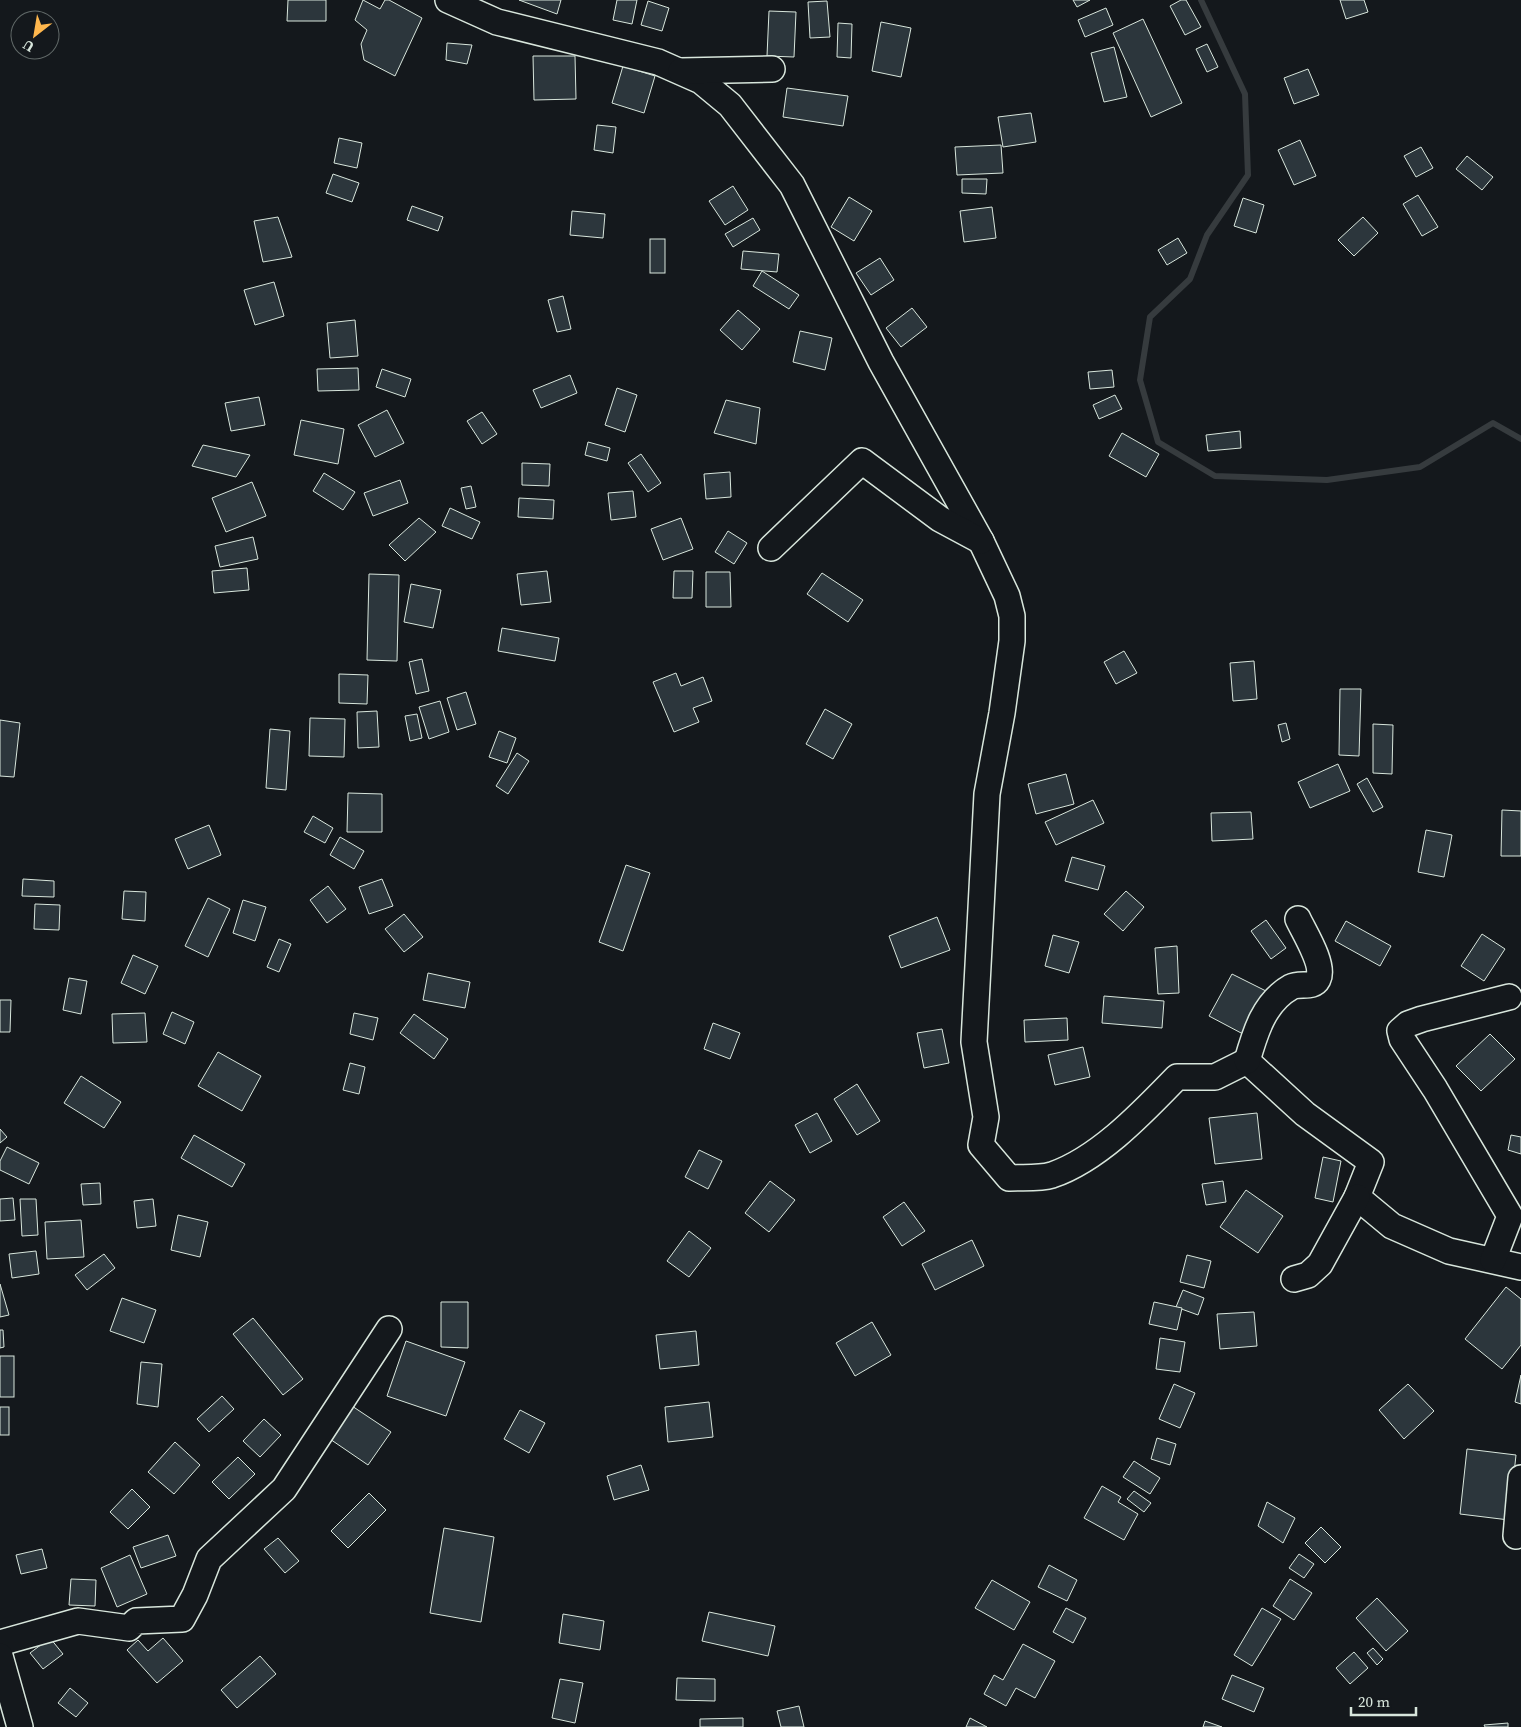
<svg xmlns="http://www.w3.org/2000/svg" width="1521" height="1727" font-family="'Source Serif 4',serif">
	<style>
		.lines { fill: none; stroke-linecap: round; stroke-linejoin: round }
		.stream { stroke: #363b3e; stroke-width: 6 }
		.building { fill: #2c363c; stroke: #d8e6dc }
		.minor-casing { stroke: #d8e6dc; stroke-width: 28 }
		.minor { stroke: #14181c; stroke-width: 25 }
	</style>
	<rect width="100%" height="100%" fill="#14181c"/>
	<g class="lines">
		<polyline class="stream" points="1201,0 1245,94 1248,175 1207,235 1190,279 1150,317 1140,380 1158,442 1215,476 1327,480 1420,467 1493,423 1521,439"/>
	</g>
	<g class="building">
		<polygon points="288,0 326,0 326,21 287,21"/>
		<polygon points="363,0 380,9 385,0 389,0 422,18 395,76 364,60 361,44 367,30 355,20"/>
		<polygon points="519,0 561,0 557,14"/>
		<polygon points="617,0 637,0 632,24 613,20"/>
		<polygon points="1073,0 1090,0 1077,7"/>
		<polygon points="1181,0 1186,0 1201,27 1185,35 1170,6"/>
		<polygon points="1340,0 1364,0 1368,12 1346,19"/>
		<polygon points="648,1 669,8 662,31 641,25"/>
		<polygon points="827,1 830,37 810,38 808,2"/>
		<polygon points="1106,8 1113,25 1085,37 1078,20"/>
		<polygon points="769,11 796,12 794,57 767,56"/>
		<polygon points="1143,19 1182,103 1151,117 1113,33"/>
		<polygon points="881,22 911,28 901,77 872,71"/>
		<polygon points="838,23 852,24 851,58 837,57"/>
		<polygon points="447,43 472,45 467,64 446,60"/>
		<polygon points="1207,44 1218,67 1207,72 1196,49"/>
		<polygon points="1114,47 1127,97 1104,102 1091,53"/>
		<polygon points="533,56 575,56 576,99 534,100"/>
		<polygon points="623,66 655,76 644,113 612,103"/>
		<polygon points="1308,69 1319,95 1294,104 1284,78"/>
		<polygon points="787,88 848,96 843,126 783,117"/>
		<polygon points="1031,113 1036,142 1003,147 998,117"/>
		<polygon points="597,125 616,127 613,153 594,150"/>
		<polygon points="339,138 362,143 357,168 334,163"/>
		<polygon points="1300,140 1316,176 1294,185 1278,150"/>
		<polygon points="1001,145 1003,173 957,175 955,147"/>
		<polygon points="1421,147 1433,168 1416,177 1404,156"/>
		<polygon points="1467,156 1493,177 1482,190 1456,169"/>
		<polygon points="333,174 359,183 352,202 326,193"/>
		<polygon points="962,179 987,179 986,194 962,193"/>
		<polygon points="733,186 748,210 725,225 709,201"/>
		<polygon points="1418,195 1438,227 1422,236 1403,204"/>
		<polygon points="849,197 872,211 854,241 831,227"/>
		<polygon points="1243,198 1264,205 1256,233 1234,226"/>
		<polygon points="412,206 443,217 438,231 407,220"/>
		<polygon points="992,207 996,238 964,242 960,211"/>
		<polygon points="572,211 605,214 603,238 570,235"/>
		<polygon points="278,217 292,257 263,262 254,221"/>
		<polygon points="1363,217 1378,233 1354,256 1338,240"/>
		<polygon points="753,218 760,230 733,247 725,234"/>
		<polygon points="1178,238 1187,253 1167,265 1158,250"/>
		<rect x="650" y="239" width="15" height="34"/>
		<polygon points="743,251 779,254 777,272 741,269"/>
		<polygon points="880,258 894,280 871,295 856,273"/>
		<polygon points="762,271 799,295 789,309 753,286"/>
		<polygon points="274,282 284,316 255,325 244,290"/>
		<polygon points="563,296 571,329 557,332 548,300"/>
		<polygon points="912,308 927,327 901,347 886,328"/>
		<polygon points="738,310 760,329 742,350 720,330"/>
		<polygon points="355,320 358,356 330,358 327,323"/>
		<polygon points="800,331 832,338 825,370 793,362"/>
		<polygon points="358,368 359,390 318,391 317,369"/>
		<polygon points="382,369 411,379 405,397 376,387"/>
		<polygon points="1112,370 1114,387 1090,389 1088,372"/>
		<polygon points="570,375 577,393 541,408 533,390"/>
		<polygon points="617,388 637,395 625,432 605,425"/>
		<polygon points="1115,395 1122,409 1099,419 1093,405"/>
		<polygon points="259,397 265,425 231,431 225,403"/>
		<polygon points="726,400 760,408 756,444 714,433"/>
		<polygon points="387,410 404,443 375,457 358,425"/>
		<polygon points="482,412 497,434 482,444 467,421"/>
		<polygon points="301,420 344,429 338,464 294,455"/>
		<polygon points="1240,431 1241,448 1208,451 1206,435"/>
		<polygon points="1122,433 1159,454 1146,477 1109,456"/>
		<polygon points="588,442 610,448 607,461 585,455"/>
		<polygon points="203,445 250,455 236,477 192,466"/>
		<polygon points="641,454 661,483 648,492 628,463"/>
		<polygon points="522,463 550,464 549,486 522,485"/>
		<polygon points="730,472 731,497 706,499 704,474"/>
		<polygon points="324,473 355,492 343,510 313,491"/>
		<polygon points="400,480 408,503 373,516 364,493"/>
		<polygon points="252,482 266,516 226,532 212,498"/>
		<polygon points="471,486 476,507 466,509 461,488"/>
		<polygon points="633,491 636,517 611,520 608,493"/>
		<polygon points="519,498 554,500 553,519 518,517"/>
		<polygon points="450,508 480,522 472,539 442,526"/>
		<polygon points="419,518 436,532 405,561 389,545"/>
		<polygon points="681,518 693,549 663,560 651,529"/>
		<polygon points="728,531 747,543 734,564 715,552"/>
		<polygon points="253,537 258,559 220,567 215,546"/>
		<polygon points="247,568 249,590 214,593 212,571"/>
		<polygon points="547,571 551,602 521,605 517,574"/>
		<polygon points="674,571 693,571 692,598 673,598"/>
		<polygon points="706,572 730,572 731,607 706,607"/>
		<polygon points="822,573 863,600 848,622 807,594"/>
		<polygon points="369,574 399,575 397,661 367,660"/>
		<polygon points="411,584 441,590 433,628 404,622"/>
		<polygon points="502,628 559,638 555,661 498,651"/>
		<polygon points="1124,651 1137,673 1116,684 1104,662"/>
		<polygon points="422,659 429,691 416,694 409,662"/>
		<polygon points="1254,661 1257,699 1233,701 1230,663"/>
		<polygon points="676,673 681,686 703,677 712,701 693,708 699,722 674,732 653,682"/>
		<polygon points="339,674 368,675 367,704 339,703"/>
		<polygon points="1340,689 1361,689 1359,756 1339,755"/>
		<polygon points="466,692 476,724 457,730 447,698"/>
		<polygon points="440,701 449,732 429,739 419,707"/>
		<polygon points="825,709 852,724 833,759 806,744"/>
		<polygon points="377,711 379,747 358,748 357,712"/>
		<polygon points="417,714 422,738 410,741 405,716"/>
		<polygon points="310,718 345,719 344,757 309,756"/>
		<polygon points="0,720 20,723 14,777 0,776"/>
		<polygon points="1286,723 1290,739 1282,742 1278,725"/>
		<polygon points="1373,724 1393,725 1392,774 1373,773"/>
		<polygon points="270,729 290,731 286,790 266,788"/>
		<polygon points="499,731 516,738 507,763 489,757"/>
		<polygon points="517,753 529,761 508,794 496,786"/>
		<polygon points="1338,764 1350,791 1310,808 1298,782"/>
		<polygon points="1066,774 1074,804 1036,814 1028,784"/>
		<polygon points="1367,778 1383,807 1373,812 1357,784"/>
		<polygon points="348,793 382,794 382,832 347,832"/>
		<polygon points="1093,800 1104,823 1056,845 1045,822"/>
		<polygon points="1502,810 1521,811 1521,856 1501,856"/>
		<polygon points="1251,812 1253,839 1212,841 1211,813"/>
		<polygon points="313,816 333,828 325,843 304,832"/>
		<polygon points="209,825 221,855 188,869 175,839"/>
		<polygon points="1426,830 1452,835 1444,877 1418,872"/>
		<polygon points="340,837 364,851 354,869 330,855"/>
		<polygon points="1072,857 1105,866 1098,890 1065,881"/>
		<polygon points="626,865 650,873 623,951 599,942"/>
		<polygon points="23,879 54,881 54,897 22,896"/>
		<polygon points="382,879 393,906 369,914 359,887"/>
		<polygon points="328,886 346,909 327,923 310,900"/>
		<polygon points="124,891 146,892 145,921 122,919"/>
		<polygon points="1126,891 1144,907 1123,931 1104,914"/>
		<polygon points="208,898 230,909 208,957 185,946"/>
		<polygon points="243,900 266,907 255,941 233,933"/>
		<polygon points="35,904 60,905 59,930 34,929"/>
		<polygon points="404,914 423,937 404,952 385,929"/>
		<polygon points="937,917 950,950 901,968 889,936"/>
		<polygon points="1266,920 1286,948 1271,959 1251,931"/>
		<polygon points="1346,921 1391,946 1380,966 1335,941"/>
		<polygon points="1482,934 1505,949 1484,981 1461,966"/>
		<polygon points="1053,935 1079,942 1069,973 1045,966"/>
		<polygon points="279,939 291,944 279,972 267,967"/>
		<polygon points="1177,946 1179,993 1158,994 1155,948"/>
		<polygon points="133,955 158,966 145,994 121,983"/>
		<polygon points="428,973 470,982 465,1008 423,1000"/>
		<polygon points="1232,974 1266,991 1243,1034 1209,1016"/>
		<polygon points="69,978 87,981 81,1014 63,1010"/>
		<polygon points="1104,996 1164,1001 1162,1028 1102,1023"/>
		<polygon points="0,1000 11,1000 10,1032 0,1032"/>
		<polygon points="172,1012 194,1022 185,1044 163,1034"/>
		<polygon points="145,1013 147,1042 113,1043 112,1014"/>
		<polygon points="354,1013 378,1018 373,1040 350,1034"/>
		<polygon points="414,1014 448,1039 434,1059 400,1033"/>
		<polygon points="1067,1018 1068,1040 1025,1042 1024,1020"/>
		<polygon points="713,1023 740,1033 730,1059 704,1049"/>
		<polygon points="942,1029 949,1063 924,1068 917,1033"/>
		<polygon points="1490,1034 1515,1059 1481,1091 1456,1066"/>
		<polygon points="1083,1047 1090,1077 1055,1085 1048,1055"/>
		<polygon points="218,1052 261,1076 242,1111 198,1086"/>
		<polygon points="350,1063 365,1067 359,1094 343,1090"/>
		<polygon points="81,1076 121,1102 104,1128 64,1103"/>
		<polygon points="857,1084 880,1121 857,1135 834,1099"/>
		<polygon points="817,1113 832,1141 810,1153 795,1125"/>
		<polygon points="1257,1113 1262,1159 1215,1164 1209,1118"/>
		<polygon points="0,1129 7,1137 0,1143"/>
		<polygon points="194,1135 245,1164 232,1187 181,1158"/>
		<polygon points="1511,1135 1521,1137 1521,1154 1508,1150"/>
		<polygon points="7,1147 39,1163 29,1184 0,1170 0,1161"/>
		<polygon points="699,1150 722,1161 708,1189 685,1177"/>
		<polygon points="1323,1157 1341,1161 1333,1202 1315,1198"/>
		<polygon points="770,1181 795,1200 769,1232 745,1213"/>
		<polygon points="1223,1181 1226,1202 1206,1205 1202,1184"/>
		<polygon points="100,1183 101,1204 83,1205 81,1184"/>
		<polygon points="1246,1190 1283,1216 1258,1253 1220,1227"/>
		<polygon points="13,1198 15,1220 0,1221 0,1199"/>
		<polygon points="20,1199 36,1199 38,1235 22,1236"/>
		<polygon points="153,1199 156,1226 137,1228 134,1201"/>
		<polygon points="904,1202 925,1231 902,1246 883,1217"/>
		<polygon points="178,1215 208,1222 200,1257 171,1250"/>
		<polygon points="81,1220 84,1257 47,1259 45,1222"/>
		<polygon points="689,1231 711,1248 689,1277 667,1261"/>
		<polygon points="972,1240 984,1266 935,1290 922,1264"/>
		<polygon points="36,1251 39,1274 12,1278 9,1254"/>
		<polygon points="104,1254 115,1268 87,1290 75,1275"/>
		<polygon points="1187,1255 1211,1261 1204,1288 1180,1282"/>
		<polygon points="0,1284 9,1315 0,1317"/>
		<polygon points="1506,1287 1521,1299 1521,1345 1502,1369 1465,1339"/>
		<polygon points="1183,1290 1204,1298 1198,1315 1176,1307"/>
		<polygon points="122,1298 156,1310 144,1343 110,1331"/>
		<polygon points="441,1302 468,1302 468,1348 441,1347"/>
		<polygon points="1154,1302 1182,1308 1177,1330 1149,1324"/>
		<polygon points="1254,1312 1257,1346 1220,1349 1217,1314"/>
		<polygon points="253,1318 303,1379 283,1395 233,1334"/>
		<polygon points="872,1322 891,1355 855,1376 836,1343"/>
		<polygon points="0,1330 3,1330 4,1347 0,1348"/>
		<polygon points="696,1331 699,1365 660,1369 656,1335"/>
		<polygon points="1160,1338 1185,1342 1180,1372 1156,1369"/>
		<polygon points="406,1341 465,1362 446,1416 387,1396"/>
		<rect x="0" y="1356" width="14" height="41"/>
		<polygon points="141,1362 162,1364 158,1407 137,1404"/>
		<polygon points="1521,1375 1521,1404 1515,1402"/>
		<polygon points="1174,1384 1195,1393 1180,1428 1159,1419"/>
		<polygon points="1408,1384 1434,1411 1404,1439 1379,1410"/>
		<polygon points="222,1396 234,1409 209,1432 197,1419"/>
		<polygon points="709,1402 713,1437 668,1442 665,1407"/>
		<polygon points="349,1404 391,1432 368,1465 327,1437"/>
		<rect x="0" y="1407" width="9" height="28"/>
		<polygon points="520,1410 545,1423 529,1453 504,1439"/>
		<polygon points="264,1419 281,1435 260,1457 243,1441"/>
		<polygon points="1157,1438 1176,1444 1170,1465 1151,1459"/>
		<polygon points="175,1442 200,1465 174,1494 148,1472"/>
		<polygon points="1467,1449 1516,1455 1509,1520 1460,1514"/>
		<polygon points="238,1457 255,1474 229,1499 212,1482"/>
		<polygon points="1134,1461 1160,1478 1150,1494 1123,1477"/>
		<polygon points="641,1465 649,1490 614,1500 607,1476"/>
		<polygon points="1102,1486 1121,1497 1118,1502 1138,1514 1124,1540 1084,1518"/>
		<polygon points="132,1489 150,1507 128,1529 110,1512"/>
		<polygon points="1134,1491 1151,1503 1144,1512 1127,1499"/>
		<polygon points="369,1493 386,1510 348,1548 331,1531"/>
		<polygon points="1267,1502 1295,1518 1283,1543 1258,1526"/>
		<polygon points="1321,1527 1341,1547 1325,1563 1305,1543"/>
		<polygon points="444,1528 494,1537 481,1622 430,1613"/>
		<polygon points="168,1535 176,1556 141,1568 133,1547"/>
		<polygon points="278,1538 299,1561 285,1573 264,1549"/>
		<polygon points="42,1549 47,1568 21,1574 16,1555"/>
		<polygon points="1299,1554 1314,1564 1304,1578 1289,1568"/>
		<polygon points="130,1555 147,1594 117,1607 101,1568"/>
		<polygon points="1049,1565 1077,1580 1067,1601 1038,1587"/>
		<polygon points="71,1579 96,1580 95,1606 69,1605"/>
		<polygon points="1290,1579 1312,1593 1294,1620 1273,1606"/>
		<polygon points="992,1580 1030,1602 1014,1630 975,1608"/>
		<polygon points="1377,1598 1408,1631 1386,1651 1356,1618"/>
		<polygon points="1066,1608 1086,1618 1073,1643 1053,1632"/>
		<polygon points="1262,1608 1281,1619 1252,1666 1234,1655"/>
		<polygon points="709,1612 775,1626 768,1656 702,1641"/>
		<polygon points="563,1614 604,1621 600,1650 559,1643"/>
		<polygon points="50,1638 63,1654 43,1669 30,1653"/>
		<polygon points="163,1638 183,1661 157,1683 127,1650 138,1640 148,1651"/>
		<polygon points="1023,1644 1055,1661 1035,1698 1016,1688 1006,1706 984,1694 994,1675 1003,1680"/>
		<polygon points="1373,1648 1383,1659 1377,1665 1367,1653"/>
		<polygon points="1354,1652 1368,1668 1350,1684 1336,1668"/>
		<polygon points="260,1656 276,1674 237,1708 221,1690"/>
		<polygon points="1232,1675 1264,1688 1254,1712 1222,1699"/>
		<polygon points="677,1678 715,1679 715,1701 676,1700"/>
		<polygon points="560,1679 583,1683 575,1723 552,1718"/>
		<polygon points="70,1688 88,1703 76,1717 58,1703"/>
		<polygon points="799,1706 804,1727 781,1727 777,1711"/>
		<polygon points="743,1718 743,1727 700,1727 700,1719"/>
		<polygon points="970,1718 987,1727 966,1727"/>
		<polygon points="1205,1721 1222,1727 1203,1727"/>
		<polygon points="1508,1723 1508,1727 1485,1727 1484,1725"/>
	</g>
	<g class="lines">
		<g class="minor-casing">
			<g id="minor">
				<path d="M448 0 497 22 658 62 701 81 730 105 792 185 881 362 981 541 1007 596 1012 616V641L1002 713 987 794 974 1042 986 1117 981 1145 1009 1178C1022 1177 1039 1179 1052 1175 1099 1159 1143 1112 1177 1077H1215L1247 1061 1305 1114 1371 1162 1357 1197 1392 1226 1449 1251 1521 1267"/>
				<polyline points="681,71 772,69"/>
				<polyline points="771,548 862,461 940,519 981,541"/>
				<path d="M1247 1061C1255 1033 1264 1002 1291 987 1300 982 1313 989 1318 979 1325 965 1304 932 1298 919"/>
				<polyline points="1493,1260 1510,1216 1435,1089 1402,1039 1400,1031 1408,1024 1422,1019 1509,997"/>
				<polyline points="1294,1279 1308,1275 1320,1264 1357,1197"/>
				<polyline points="1516,1536 1521,1478"/>
				<polyline points="0,1643 78,1621 129,1628 136,1621 182,1619 195,1595 209,1559 284,1489 389,1329"/>
				<polyline points="0,1656 20,1727"/>
			</g>
		</g>
		<use href="#minor" class="minor"/>
	</g>
	<g transform="translate(35 35) rotate(211)"><circle r="24" fill="#14181c" stroke="#626a69"/>
	<path d="M0-4L9 19L0 12L-9 19Z" fill="#ffb74d"/>
	<text y="-8" font-size="14" font-weight="bold" text-anchor="middle" fill="#d8e6dc">U</text>
	</g>
	<path d="M1351 1707v8h65v-8" fill="none" stroke="#d8e6dc" stroke-width="2.5"/>
	<text x="1358" y="1707" font-size="15" fill="#d8e6dc" stroke="#14181c" stroke-width="4" paint-order="stroke">20 m</text>
</svg>
